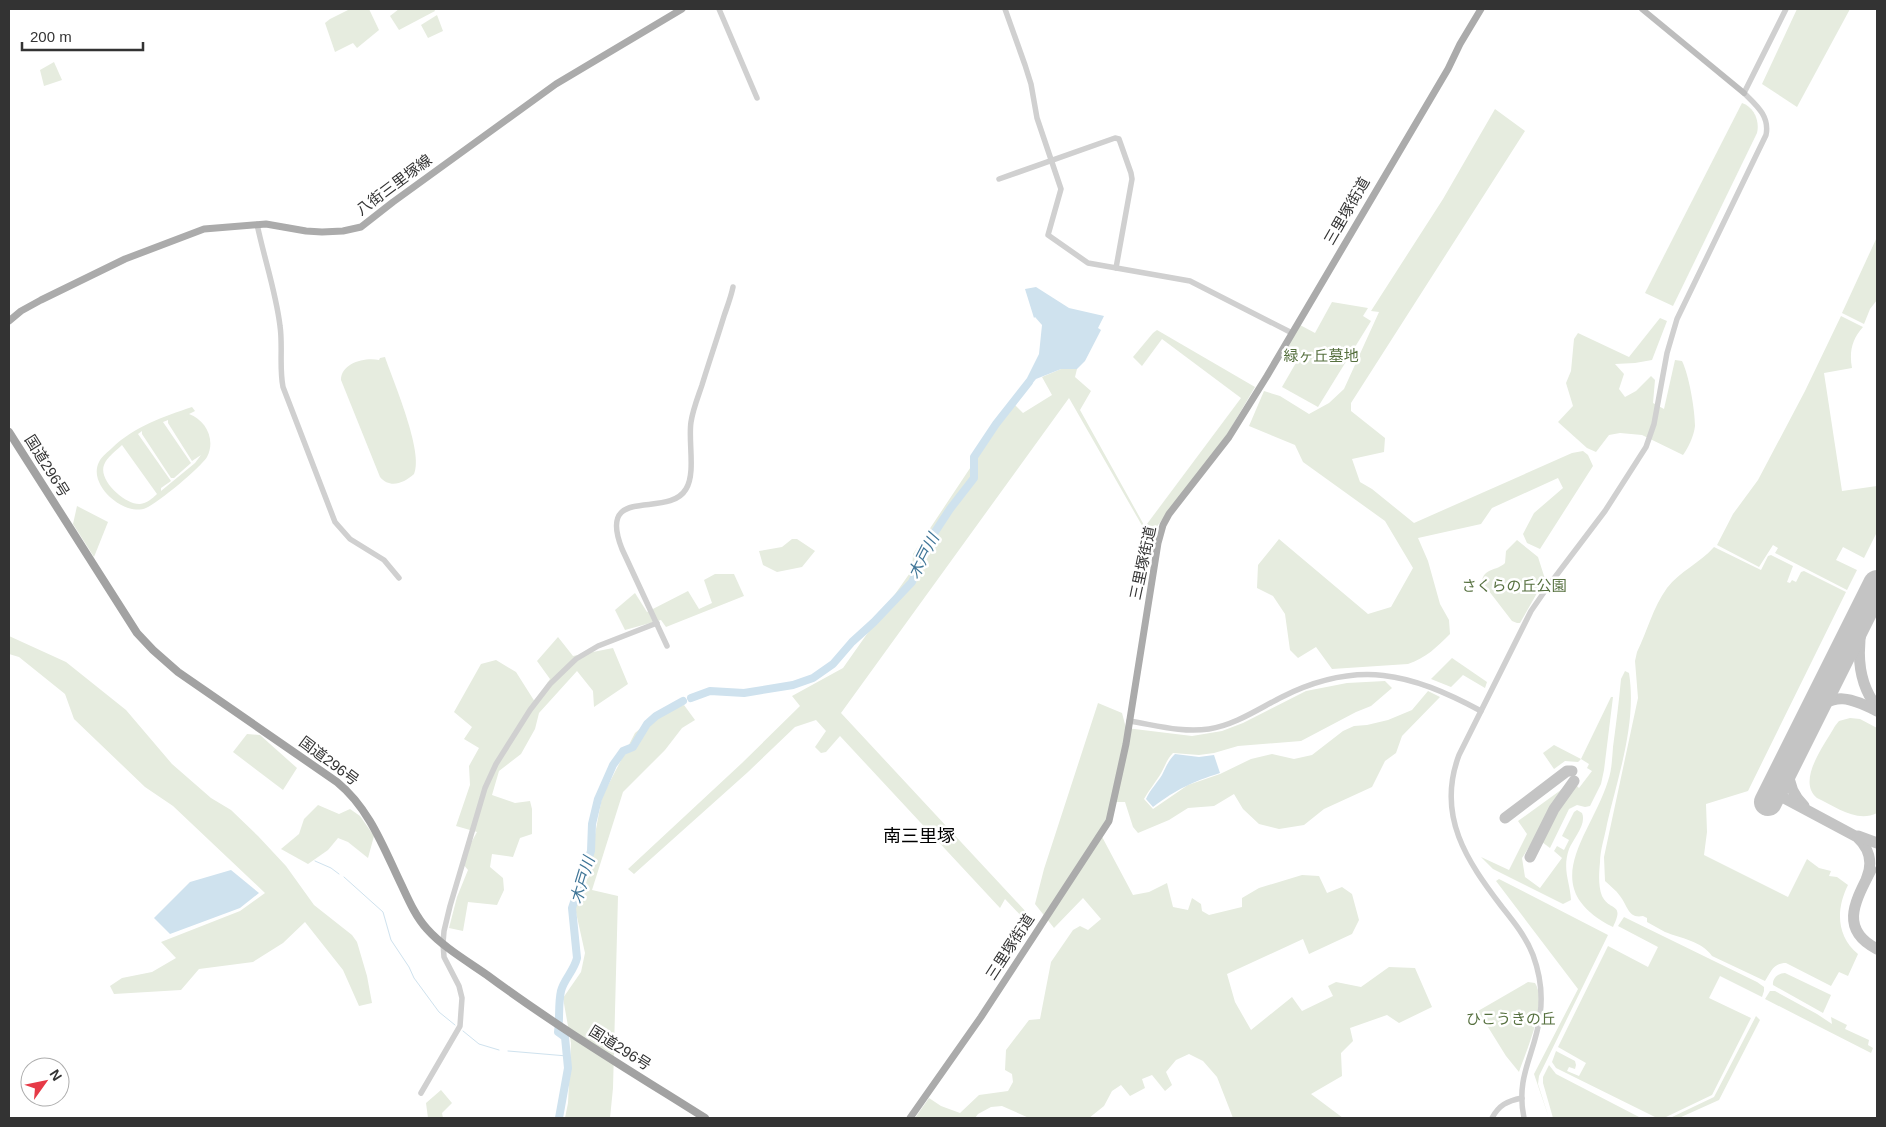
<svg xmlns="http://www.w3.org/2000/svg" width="1886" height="1127" font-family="Arial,'Noto Sans JP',sans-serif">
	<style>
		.green { fill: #e6ecdf; fill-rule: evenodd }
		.water { fill: #cfe2ee }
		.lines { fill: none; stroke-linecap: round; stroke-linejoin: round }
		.stream { stroke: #cfe2ee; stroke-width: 1 }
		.river { stroke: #cfe2ee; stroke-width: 8 }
		.taxiway { stroke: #c4c4c4; stroke-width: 11 }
		.runway { stroke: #c4c4c4; stroke-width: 28 }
		.tertiary { stroke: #d0d0d0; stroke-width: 5.5 }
		.secondary { stroke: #bdbdbd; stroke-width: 6 }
		.primary { stroke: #ababab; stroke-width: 7 }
		.trunk { stroke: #a2a2a2; stroke-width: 8 }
		.labels { text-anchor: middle; stroke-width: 5; stroke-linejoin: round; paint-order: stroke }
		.street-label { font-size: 15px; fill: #333; stroke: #fff }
		.park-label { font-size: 15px; fill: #56703f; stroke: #fff }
		.water-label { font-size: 16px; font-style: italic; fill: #3f7597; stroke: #fff }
		.quarter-label { font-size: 18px; fill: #000; stroke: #fff }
	</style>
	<rect width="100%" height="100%" fill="#fff"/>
	<g class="green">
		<polygon points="350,9 369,9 379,30 357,48 353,43 335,52 325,23 330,19"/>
		<polygon points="399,9 434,9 435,11 399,30 390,16"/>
		<polygon points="1797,9 1850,9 1797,107 1762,84"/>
		<polygon points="437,15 443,31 428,38 421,25"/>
		<polygon points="54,62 62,80 44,86 40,70"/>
		<path d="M1742 103C1754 107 1760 121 1757 133L1673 306 1645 293Z"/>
		<path d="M1495 109 1525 131 1351 403V411L1385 438 1384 452 1352 459 1360 482 1372 489 1414 523 1572 453 1583 451 1588 455 1593 466 1540 549 1527 543 1523 534 1534 513 1563 488 1558 478 1492 508 1481 524 1418 538 1428 561 1440 604 1449 620 1450 634C1437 647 1426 658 1408 664L1332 669 1316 647 1298 658 1290 650 1285 614 1273 596 1257 588 1258 565 1279 539 1368 614 1391 607 1413 568 1385 521 1303 462 1295 445 1249 426 1264 391 1280 396 1309 414 1329 403 1344 389 1379 312 1371 311 1443 199Z"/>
		<polygon points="1877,237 1877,300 1870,309 1864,324 1842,313"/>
		<polygon points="1332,302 1368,308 1363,316 1371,321 1318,407 1282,387 1297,361 1284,351 1300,325 1315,333"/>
		<path d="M1841 316 1863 327C1852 339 1849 352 1852 368L1824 373 1842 491 1877 486V532L1864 558 1843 547 1836 560 1857 570 1847 590 1775 553 1778 548 1773 545 1759 567 1717 545 1733 514 1758 480 1805 391Z"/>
		<path d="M1660 318 1667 321 1652 360 1635 363 1615 364 1624 374 1619 389 1625 397 1636 391 1651 376 1655 380 1653 403 1664 409 1675 360 1682 361C1689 375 1695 410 1695 426 1694 436 1688 448 1683 455L1642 435 1620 433 1609 435 1596 452 1587 448 1558 422 1573 406 1566 383 1571 371 1574 339 1578 333 1629 357Z"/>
		<polygon points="1157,330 1255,387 1228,433 1155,529 1147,524 1241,398 1162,339 1142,366 1133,357 1153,333"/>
		<path d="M385 357C393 381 424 452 414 474 404 483 390 489 380 477L341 380C341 363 365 357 379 360L380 358Z"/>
		<polygon points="1061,369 1077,369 1075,377 1091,391 1080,410 1149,534 1148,536 1069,398 841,713 1028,914 1025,920 1005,899 1000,908 840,736 826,752 821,753 815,747 826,731 816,720 795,727 748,772 634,874 628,869 742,763 800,706 792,696 843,668 912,570 913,554 996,429 1015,405 1023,413 1052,395 1042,377"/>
		<path d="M192 407 195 411 189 414C206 420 216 440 207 457 201 467 158 503 146 508 125 517 87 485 99 462 102 456 108 452 112 448 135 426 163 417 192 407ZM168 420V423L192 461 201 455 195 463 161 491V488L171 481 138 434 142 431V434L171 478H174L191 463 163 422ZM122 445 157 494C152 499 147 503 140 504 126 505 98 481 104 465 107 457 116 451 122 445Z"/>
		<polygon points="77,506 108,522 94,557 73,524"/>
		<polygon points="792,539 797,539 815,551 802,567 777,572 763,565 759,551 782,547"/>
		<path d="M1517 540 1538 557 1545 579 1520 623H1517L1512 621 1482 582C1483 568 1497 571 1505 563L1506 551Z"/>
		<path d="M1714 547 1761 570 1768 556 1771 555 1793 566 1787 582 1790 583 1792 580 1796 582 1801 572 1804 571 1846 592 1748 791 1706 804 1707 832 1704 855 1788 897 1807 859 1819 868 1831 871 1829 876 1837 877 1848 885C1836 909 1836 936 1858 954L1848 976 1839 972 1831 986 1786 963C1773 963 1771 972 1765 981L1712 956C1702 941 1680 938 1665 932 1659 929 1653 925 1647 922V918L1643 916C1628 919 1628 906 1620 896 1616 890 1610 886 1605 881L1604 857 1638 698 1635 661 1637 652C1647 632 1653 607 1667 588 1680 571 1700 563 1714 547Z"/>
		<polygon points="715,574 734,574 744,596 666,627 661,620 625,630 615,610 635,593 647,612 688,591 699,609 712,603 704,580"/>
		<polygon points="9,636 66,662 126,710 172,764 211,798 231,810 258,836 286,866 314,905 352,935 357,942 367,976 372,1003 359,1006 343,970 305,922 283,943 253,962 199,969 181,990 114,994 110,986 122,978 152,972 176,958 161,942 240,911 265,893 173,806 145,787 74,719 65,694 19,657 9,654"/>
		<polygon points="558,637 573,656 613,648 628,684 594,707 593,691 577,671 539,713 535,729 521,754 499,771 492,795 515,803 530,801 532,809 532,834 520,838 513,857 492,854 490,867 503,878 504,890 497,905 468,902 463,931 449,928 457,897 468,870 463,864 465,854 477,832 456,826 470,785 469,766 479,748 464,739 472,727 454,712 481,664 496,660 516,672 535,702 550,679 537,661"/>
		<polygon points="1452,658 1487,682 1485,688 1463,675 1451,687 1431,679"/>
		<path d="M1625 671 1629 673C1637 723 1618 776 1607 824 1605 836 1600 850 1600 862 1599 873 1598 886 1602 896 1610 912 1625 902 1613 927 1534 887 1591 836 1608 781 1612 770 1612 758 1613 747 1616 724 1619 702 1621 679Z"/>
		<path d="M1385 681 1392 688 1371 706 1356 712 1301 741 1238 746 1214 753 1199 755 1173 753C1166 760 1165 767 1160 775 1155 783 1149 790 1144 799L1153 809 1188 785 1220 774 1251 759 1272 754 1294 759 1312 755 1343 731 1354 726 1367 725 1388 720 1412 710 1428 691 1440 697 1402 736 1396 753 1385 761 1372 787 1324 809 1304 825 1279 829 1259 824 1243 809 1234 794 1214 806 1188 808 1169 820 1138 833 1133 827 1125 802H1116L1100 833 1133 895 1149 892 1167 883 1173 907 1188 910 1192 898 1201 904 1202 911 1209 915 1242 907V898L1259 888 1302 875 1319 876 1327 893 1342 887 1352 894 1359 920 1352 934 1309 954 1303 939 1227 974 1235 1002 1251 1030 1292 997 1302 1011 1333 996 1328 986 1336 982 1361 987 1389 967 1415 968 1432 1007 1399 1023 1387 1015 1350 1028 1353 1041 1341 1053 1342 1076 1311 1094 1343 1118H1233L1217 1077 1203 1061 1189 1054 1176 1060 1166 1072 1172 1085 1165 1091 1152 1075 1142 1079 1145 1088 1130 1096 1121 1085 1112 1091 1104 1106 1089 1118H1029L1002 1106 991 1107 978 1114 975 1118H915L929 1098 941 1106 960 1113 979 1095 1008 1091 1013 1082 1012 1074 1005 1070 1006 1050 1029 1020 1040 1019 1051 962 1073 930 1080 926 1088 930 1101 919 1083 898 1054 928 1035 904 1044 869 1098 703 1122 713 1126 728 1192 736 1222 731 1243 723 1306 691 1347 683Z"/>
		<polygon points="1611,697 1613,697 1604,770 1601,784 1590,806 1585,807 1577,805 1569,809 1550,848 1542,842 1558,812 1576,785 1579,788 1592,771 1587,768 1589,764 1581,759 1578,762 1565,761 1554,769 1543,753 1554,745 1581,759"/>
		<polygon points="684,705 695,720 682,728 665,750 623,792 592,890 618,896 613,1088 610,1118 565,1118 568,1103 571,1043 563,998 581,972 585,953 575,908 590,861 602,797 635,733 659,713"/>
		<path d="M1850 718 1860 719 1877 728V813C1857 823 1836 807 1817 798 1796 781 1825 744 1835 726L1839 721Z"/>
		<polygon points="247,734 260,735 297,768 283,790 233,752"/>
		<path d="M1565 787C1548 809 1538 835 1522 858L1525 877 1540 888 1562 858 1554 851 1557 846 1564 850 1569 840 1562 836 1574 812 1577 810 1582 813C1587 824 1573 839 1569 849 1562 870 1570 881 1571 900L1563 904 1493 869 1481 857 1509 870 1527 834 1518 821Z"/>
		<polygon points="318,805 339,814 350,809 360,816 374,836 368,858 348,842 338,838 328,850 308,864 281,849 299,834 304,819"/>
		<polygon points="1499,879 1608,935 1539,1076 1538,1084 1549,1118 1534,1074 1578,989 1496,881"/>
		<polygon points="1624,917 1757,982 1764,987 1764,991 1762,997 1720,976 1709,998 1751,1018 1712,1095 1666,1117 1657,1118 1556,1068 1552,1062 1556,1051 1575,1061 1576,1065 1575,1069 1569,1067 1567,1071 1579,1076 1586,1063 1558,1047 1608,946 1648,967 1658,947 1618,926"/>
		<path d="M1785 973 1831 995 1823 1013 1773 985C1772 978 1779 973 1785 973Z"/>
		<path d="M1528 982 1535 983C1548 1003 1526 1051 1519 1072L1506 1056 1478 1011Z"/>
		<polygon points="1770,991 1775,991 1817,1014 1832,1024 1831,1017 1847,1025 1845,1029 1869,1040 1868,1045 1873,1048 1871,1053 1765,999"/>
		<polygon points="1756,1016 1760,1020 1719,1100 1679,1118 1670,1118 1714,1097"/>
		<polygon points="1549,1065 1556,1074 1639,1117 1636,1118 1553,1118 1543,1083 1543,1077"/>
		<polygon points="441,1090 452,1103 442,1113 443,1118 428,1118 426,1103"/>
	</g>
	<g class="water">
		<polygon points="1036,287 1069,308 1104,316 1098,328 1101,330 1085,361 1077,369 1061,369 1036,379 1026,391 1022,388 1039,354 1042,325 1035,317 1034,318 1025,289"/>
		<path d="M1175 754 1199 757 1214 755 1220 773C1192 782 1177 789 1153 807L1146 799C1150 790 1157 783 1162 775 1166 767 1168 761 1175 754Z"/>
		<polygon points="231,870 259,893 240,908 170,934 154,918 190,882"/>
	</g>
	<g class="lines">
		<g class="stream">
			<polyline points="315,861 331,868 339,874"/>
			<polyline points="344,877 383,912 391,940 409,967 414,978 439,1012 455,1025"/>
			<polyline points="463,1031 479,1044 499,1050"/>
			<polyline points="508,1051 567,1056"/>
		</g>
		<g class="river">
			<polyline points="691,698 710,691 744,693 793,685 813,678 833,664 852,642 874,622 912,582 931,538 950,509 974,478 974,457 996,424 1029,382"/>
			<path d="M559 1118 568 1068 565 1037 558 1032C560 1019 558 1004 561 991 564 979 574 971 577 958L572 908 591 851 592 824 598 799 613 765 623 751 633 747 647 724 656 716 683 701"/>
		</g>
		<g class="taxiway">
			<path d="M1871 597C1857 631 1852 676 1877 707"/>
			<path d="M1812 716C1832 689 1853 699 1877 711"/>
			<path d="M1790 759C1786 777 1791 793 1804 806"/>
			<path d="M1773 792 1857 837C1869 848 1873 862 1867 877"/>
			<polyline points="1505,818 1567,771 1572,771"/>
			<polyline points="1858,836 1877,843"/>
			<polyline points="1530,857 1554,809 1574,781"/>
			<path d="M1871 870C1856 900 1838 929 1877 949"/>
		</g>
		<polyline class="runway" points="1768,802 1877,584"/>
		<g class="tertiary">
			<polyline points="719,9 757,98"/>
			<polyline points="1005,9 1025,65 1031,84 1037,118 1061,189 1048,235 1088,263 1190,281 1292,333"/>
			<polyline points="999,179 1115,138 1119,139 1131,173 1132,179 1116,268"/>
			<path d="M257 224C264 258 276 292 280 326 283 346 279 367 283 387L335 522 350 539 384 560 399 578"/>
			<path d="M667 646 622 549C596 483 668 520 686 489 696 473 688 441 691 422 693 409 698 397 702 385 709 362 717 339 724 316 727 307 731 297 733 287"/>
			<path d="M1129 721C1155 725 1182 733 1209 729 1235 725 1258 709 1282 697 1358 659 1410 673 1481 711"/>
			<polyline points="421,1093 460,1026 462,998 459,986 444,957 443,943 444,931 450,906 485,788 496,764 530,710 550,684 576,659 598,646 657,623"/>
			<path d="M1492 1118C1499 1105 1507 1101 1522 1098"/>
			<path d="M1524 1118C1515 1075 1536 1053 1540 1015 1543 994 1540 974 1533 955 1526 937 1514 922 1502 907 1467 861 1436 816 1459 755L1531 611 1549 585 1605 511 1646 447 1654 424 1667 353 1677 319 1766 135C1770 116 1756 105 1744 93L1786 9"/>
		</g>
		<polyline class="secondary" points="1642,9 1744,93"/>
		<g class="primary">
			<polyline points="9,321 21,311 41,300 125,259 204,229 266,224 306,231 322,232 343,231 361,227 393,202 556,84 682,9"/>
			<polyline points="910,1118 981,1017 1109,821 1126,744 1158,543 1163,525 1169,514 1229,437 1267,376 1448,69 1460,44 1481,9"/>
		</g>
		<path class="trunk" d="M9 432 137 633 153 650 178 672 337 782C370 809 384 849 402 886 409 901 416 917 427 929 443 947 467 961 487 975 557 1027 632 1072 705 1118"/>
	</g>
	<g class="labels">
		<g class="street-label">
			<text transform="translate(394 185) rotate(-37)" y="5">八街三里塚線</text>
			<text transform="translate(1347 211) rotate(-60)" y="5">三里塚街道</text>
			<text transform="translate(47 466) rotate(58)" y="5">国道296号</text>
			<text transform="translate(1143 563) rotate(-78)" y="5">三里塚街道</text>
			<text transform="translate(329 761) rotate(37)" y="5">国道296号</text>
			<text transform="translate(1010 947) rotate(-57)" y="5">三里塚街道</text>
			<text transform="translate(620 1048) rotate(32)" y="5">国道296号</text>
		</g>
		<g class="park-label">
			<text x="1321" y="361">緑ヶ丘墓地</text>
			<text x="1514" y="591">さくらの丘公園</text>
			<text x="1511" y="1024">ひこうきの丘</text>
		</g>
		<g class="water-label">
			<text transform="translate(923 556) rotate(-63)" y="6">木戸川</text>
			<text transform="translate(582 880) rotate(-73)" y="6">木戸川</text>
		</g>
		<g class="quarter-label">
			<text x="919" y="842">南三里塚</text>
		</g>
	</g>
	<rect width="1886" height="1127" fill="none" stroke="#333333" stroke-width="20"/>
	<g transform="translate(45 1082) rotate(57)"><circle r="24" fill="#ffffff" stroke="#adadad"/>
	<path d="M0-4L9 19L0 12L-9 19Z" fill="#e63946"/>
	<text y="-8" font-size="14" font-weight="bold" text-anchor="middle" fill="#333333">N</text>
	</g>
	<path d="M22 42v8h121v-8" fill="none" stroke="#333333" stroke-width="2.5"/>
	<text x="30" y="42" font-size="15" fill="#333333" stroke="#ffffff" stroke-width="4" paint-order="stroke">200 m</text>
</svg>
